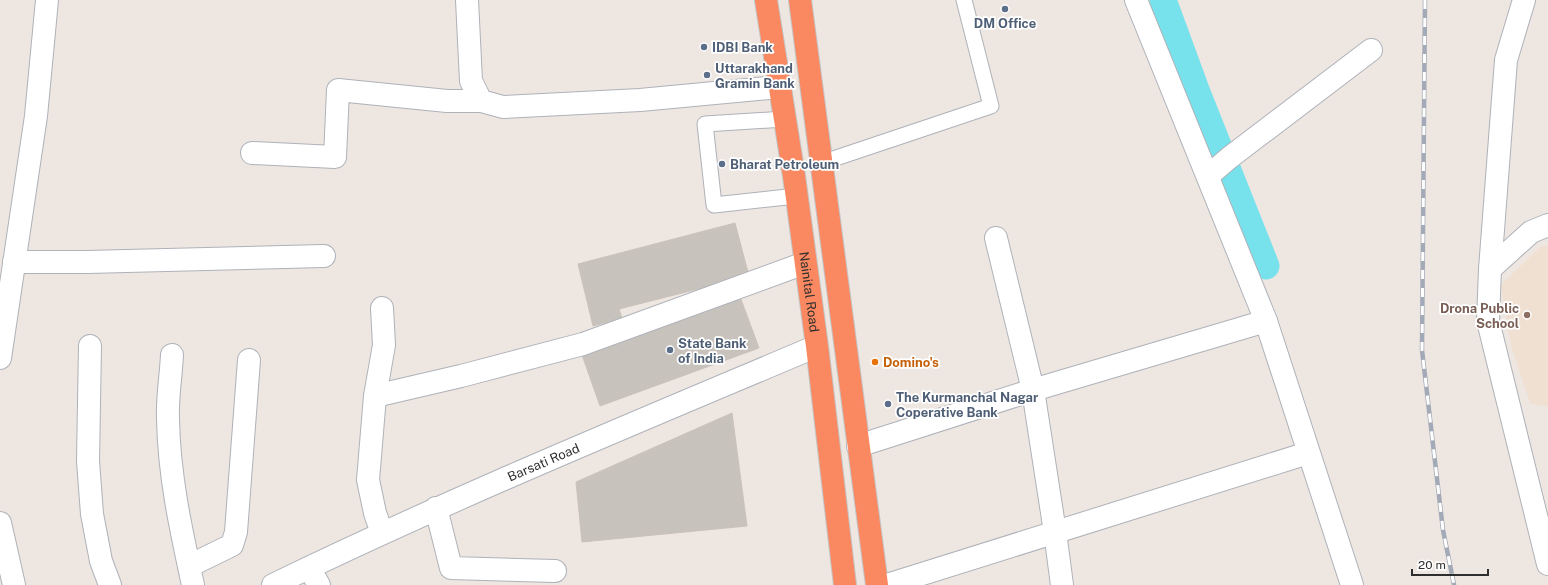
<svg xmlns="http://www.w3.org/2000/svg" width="1548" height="585" font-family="'Public Sans',sans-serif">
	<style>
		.education { fill: #efe0d2 }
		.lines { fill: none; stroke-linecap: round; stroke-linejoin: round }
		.canal { stroke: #78e2ec; stroke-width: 27 }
		.building { fill: #c7c2bc; stroke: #cac2ba }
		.lane-casing { stroke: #aeb2b9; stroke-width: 17 }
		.street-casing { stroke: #aeb2b9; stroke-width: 24 }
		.secondary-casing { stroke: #aeb2b9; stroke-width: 24 }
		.highway-casing { stroke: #c4c4c4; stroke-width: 24 }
		.lane { stroke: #fff; stroke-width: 15 }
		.street { stroke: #fff; stroke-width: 22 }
		.secondary { stroke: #fff; stroke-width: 22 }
		.highway { stroke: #fa8861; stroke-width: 22 }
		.rail-casing { stroke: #a3aab7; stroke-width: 4.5 }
		.rail { stroke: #fff; stroke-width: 3; stroke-dasharray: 9; stroke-linecap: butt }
		.service-dot { fill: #5c6f8a; stroke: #fff; stroke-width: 1.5 }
		.education-dot { fill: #8d6e63; stroke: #fff; stroke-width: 1.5 }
		.food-dot { fill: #e8710a; stroke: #fff; stroke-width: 1.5 }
		.labels { text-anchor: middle; stroke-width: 3.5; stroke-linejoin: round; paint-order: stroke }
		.service-label { font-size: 13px; font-weight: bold; fill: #4e5e75; stroke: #fff; text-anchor: start }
		.street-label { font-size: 13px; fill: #2e2e2e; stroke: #fff }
		.education-label { font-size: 13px; font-weight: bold; fill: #785e54; stroke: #fff; text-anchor: end }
		.food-label { font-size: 13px; font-weight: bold; fill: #c56008; stroke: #fff; text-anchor: start }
	</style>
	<rect width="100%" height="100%" fill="#eee6e1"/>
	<polygon class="education" points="1548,245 1548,407 1530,403 1511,345 1501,285 1540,247"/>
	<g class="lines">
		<polyline class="canal" points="1163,0 1196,90 1266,266"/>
	</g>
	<g class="building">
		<polygon points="735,223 749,276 619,309 622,318 593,326 578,264"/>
		<polygon points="739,294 759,348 600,406 581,352"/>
		<polygon points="732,413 747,526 582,542 576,482"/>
	</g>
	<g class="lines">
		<g class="lane-casing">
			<g id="lane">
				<polyline points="784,119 705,124 714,205 796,196"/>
				<polyline points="821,163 991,106 964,0"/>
			</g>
		</g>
		<g class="street-casing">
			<g id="street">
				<polyline points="467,0 471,81 481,101 503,107 640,100 779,87"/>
				<polyline points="1524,0 1506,60 1490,269 1488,321 1548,564"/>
				<polyline points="252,153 335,157 338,90 447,101 481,101"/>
				<polyline points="1208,176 1229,158 1371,50"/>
				<polyline points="996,238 1033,390 1055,532 1062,585"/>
				<polyline points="14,262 87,262 324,256"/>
				<polyline points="1490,269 1531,232 1548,225"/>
				<polyline points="382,308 384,345 375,396 368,480 375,513 382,533"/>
				<polyline points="90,346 88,461 92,514 101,561 110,585"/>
				<path d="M172 355C171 376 167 398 168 419 169 476 181 530 193 585"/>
				<polyline points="0,358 36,116 47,0"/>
				<polyline points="375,396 461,376 583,344 805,263"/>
				<polyline points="858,446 1033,390 1266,321"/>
				<polyline points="436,508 451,568 555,571"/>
				<polyline points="0,523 14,585"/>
				<polyline points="189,566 232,545 236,532 249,360"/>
				<polyline points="309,568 319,585"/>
				<polyline points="887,585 1308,453"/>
			</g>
		</g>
		<g class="secondary-casing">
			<g id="secondary">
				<polyline points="1136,0 1266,321 1352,585"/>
				<path id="s1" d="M273 585C452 498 635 423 817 346"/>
			</g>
		</g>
		<g class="highway-casing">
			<g id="highway">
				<path id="s2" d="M766 0 794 176 817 346 845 585"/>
				<polyline points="800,0 877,585"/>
			</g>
		</g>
		<use href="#lane" class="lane"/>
		<use href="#street" class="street"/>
		<use href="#secondary" class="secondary"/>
		<use href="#highway" class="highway"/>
		<g class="rail-casing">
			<polyline id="rail" points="1425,0 1422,350 1443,530 1454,585"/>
		</g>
		<use href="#rail" class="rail"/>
	</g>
	<g class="service-dot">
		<circle cx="1005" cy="9" r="4"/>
		<circle cx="704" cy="47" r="4"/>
		<circle cx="707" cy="75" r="4"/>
		<circle cx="722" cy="164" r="4"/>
		<circle cx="670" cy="350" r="4"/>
		<circle cx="888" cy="404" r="4"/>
	</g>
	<circle class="education-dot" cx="1527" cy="315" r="4"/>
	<circle class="food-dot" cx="875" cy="362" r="4"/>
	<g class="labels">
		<g class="service-label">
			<text x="1005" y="28" text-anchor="middle">DM Office</text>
			<text x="712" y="52">IDBI Bank</text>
			<text x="715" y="73">Uttarakhand<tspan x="715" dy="15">Gramin Bank</tspan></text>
			<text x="730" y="169">Bharat Petroleum</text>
			<text x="678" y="348">State Bank<tspan x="678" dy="15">of India</tspan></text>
			<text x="896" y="402">The Kurmanchal Nagar<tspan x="896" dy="15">Coperative Bank</tspan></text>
		</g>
		<g class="street-label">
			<text dy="5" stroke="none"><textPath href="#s2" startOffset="295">Nainital Road</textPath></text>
			<text dy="5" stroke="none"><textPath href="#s1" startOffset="297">Barsati Road</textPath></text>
		</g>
		<g class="education-label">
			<text x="1519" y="313">Drona Public<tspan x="1519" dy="15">School</tspan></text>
		</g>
		<g class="food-label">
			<text x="883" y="367">Domino's</text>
		</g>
	</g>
	<path d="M1412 569v6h76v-6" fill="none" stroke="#2e2e2e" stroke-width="2"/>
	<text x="1418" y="569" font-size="12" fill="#2e2e2e" stroke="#ffffff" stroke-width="3" paint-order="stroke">20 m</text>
</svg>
